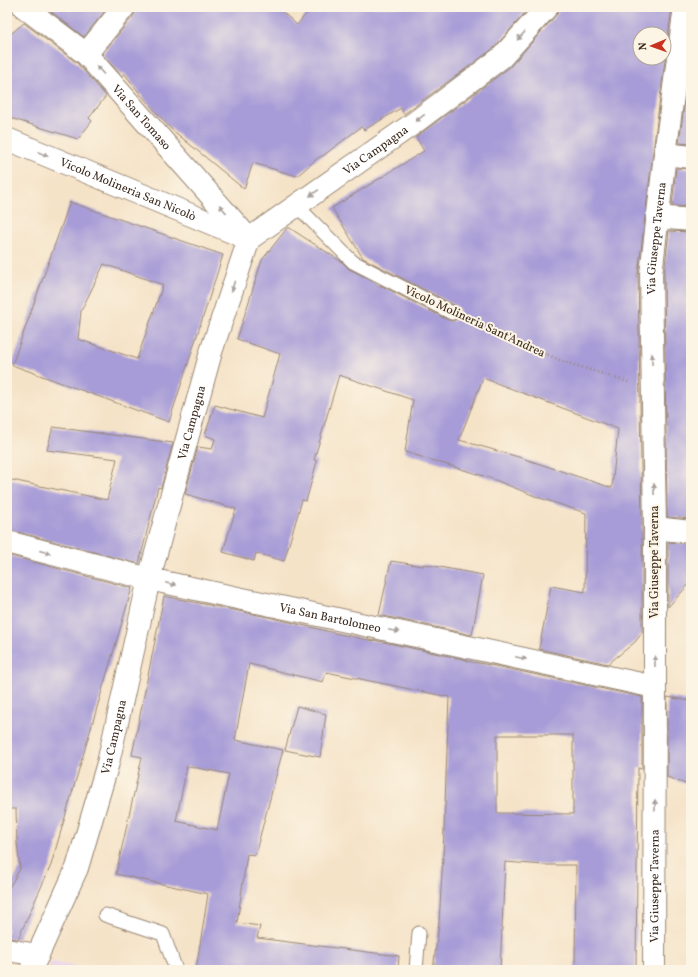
<svg xmlns="http://www.w3.org/2000/svg" width="698" height="977" font-family="Vollkorn,serif">
	<style>
		.built { fill: #ead1ec }
		.building { fill: #a79cd7; fill-rule: evenodd }
		.lines { fill: none; stroke-linecap: round; stroke-linejoin: round }
		.lane-casing { stroke: #988673; stroke-width: 15 }
		.street-casing { stroke: #988673; stroke-width: 24 }
		.path { stroke: #988673; stroke-width: 2.5; stroke-dasharray: 1 3; stroke-linecap: butt }
		.lane { stroke: #fff; stroke-width: 13 }
		.street { stroke: #fff; stroke-width: 22 }
		.oneway { fill: #a79f9a }
		.labels { text-anchor: middle; stroke-width: 4; stroke-linejoin: round; paint-order: stroke }
		.street-label { font-size: 12px; fill: #3b2a1e; stroke: #fcf5e5 }
	</style>
	<rect width="100%" height="100%" fill="#fcf5e5"/>
	<filter id="ink" filterUnits="userSpaceOnUse"><feTurbulence type="fractalNoise" baseFrequency=".025" numOctaves="2"/><feDisplacementMap in="SourceGraphic" scale="8" xChannelSelector="R" yChannelSelector="G"/><feConvolveMatrix kernelMatrix="1 2 1 2 8 2 1 2 1" color-interpolation-filters="sRGB"/></filter>
	<filter id="wash" filterUnits="userSpaceOnUse"><feTurbulence type="fractalNoise" baseFrequency=".012" numOctaves="4" result="noise"/><feDisplacementMap in="SourceGraphic" scale="16" xChannelSelector="R" yChannelSelector="G"/><feGaussianBlur stdDeviation="0.9" result="paint"/><feColorMatrix in="noise" values="0 0 0 0 0 0 0 0 0 0 0 0 0 0 0 0 0 1.4 0 .05"/><feComposite in="paint" operator="in"/></filter>
	<g filter="url(#wash)">
		<rect width="100%" height="100%" fill="#f5e3c8"/>
		<polygon class="built" points="51,962 96,970 48,970"/>
		<g id="blocks">
			<g class="building">
				<polygon points="45,7 108,7 84,37"/>
				<polygon points="136,7 277,7 297,25 312,7 530,7 494,48 404,114 401,108 364,130 361,127 324,155 318,158 297,176 253,163 244,189 170,128 141,95 124,73 122,76 102,54 134,15 136,9"/>
				<path d="M559 7H672L653 152 638 274 642 528V633L635 642 608 664 539 649 551 586 585 592 586 513 540 498 490 478 438 462 405 452 413 400 339 375 314 460 317 461 310 487 306 501 302 500 284 561 256 553 254 561 223 552 236 509 185 494 198 447 212 449 215 439 205 435 215 405 262 418 280 354 237 339 262 260 288 227 342 262 349 269 367 278 382 288 380 285 448 320 453 321 457 319 459 317 460 312 458 308 456 306 363 258 332 208 424 151 416 137 510 67 556 15 559 10ZM640 34H664V58H640ZM483 378 618 429 612 488 522 458 459 440Z"/>
				<polygon points="24,23 77,63 106,96 89,118 92,121 78,139 7,117 7,37"/>
				<polygon points="691,56 691,144 679,143"/>
				<polygon points="676,168 691,169 691,207 672,206"/>
				<path d="M70 202 223 255 169 422 12 365ZM104 264 163 285 137 359 78 339 81 311Z"/>
				<polygon points="669,231 691,232 691,519 667,517 664,275"/>
				<polygon points="53,427 173,443 161,488 158,487 139,564 10,530 7,530 7,479 107,500 117,459 47,450"/>
				<polygon points="668,542 691,544 691,582 668,607"/>
				<polygon points="7,555 132,588 51,865 18,939 7,938 7,891 20,869 17,842 16,809 7,809"/>
				<polygon points="391,561 423,566 423,564 483,575 472,635 379,615"/>
				<path d="M164 596 268 617 335 633 374 641V640L467 660V661L495 666 642 697V769L638 768 636 970H575L576 865H545L505 862 500 970H433L439 923 443 857 449 697 326 672 323 682 249 664 235 740 283 750 255 855 247 854 237 923 260 926 257 938 399 956 398 970H196L208 894 116 874 142 757 132 755ZM497 735H573V814L497 813ZM187 766 229 774 217 830 176 821Z"/>
				<polygon points="667,697 691,701 691,786 667,777"/>
				<polygon points="297,706 326,714 320,757 285,750"/>
			</g>
		</g>
	</g>
	<g filter="url(#ink)">
		<use href="#blocks" fill-opacity="0" stroke="#988673" stroke-width="1"/>
		<g class="lines">
			<g class="lane-casing">
				<g id="lane">
					<polyline points="297,206 353,262 452,313"/>
					<polyline points="105,915 163,934 176,970"/>
					<polyline points="416,970 419,933"/>
				</g>
			</g>
			<g class="street-casing">
				<g id="street">
					<path id="s1" d="M24 7 86 54 249 239"/>
					<polyline points="86,54 124,7"/>
					<path id="s2" d="M7 139 244 237"/>
					<polyline points="665,154 691,157"/>
					<polyline points="657,217 691,220"/>
					<polyline points="655,528 691,532"/>
					<path id="s3" d="M7 542 149 579 655 687"/>
					<polyline points="7,950 38,955"/>
					<path id="s4" d="M31 970 77 868 108 763 149 579 191 424 211 352 249 239 414 123 502 57 547 7"/>
					<path id="s5" d="M654 970 655 687V528L651 274 665 154 685 7"/>
				</g>
			</g>
			<polyline class="path" points="471,321 562,361 628,382"/>
			<use href="#lane" class="lane"/>
			<use href="#street" class="street"/>
		</g>
		<defs><path id="oneway-solid" d="M-6-.8H1V-3.2L6.5 0L1 3.2V.8H-6Z"/></defs>
		<g class="oneway">
			<use href="#oneway-solid" transform="translate(521 36) rotate(133)"/>
			<use href="#oneway-solid" transform="translate(100 70) rotate(-131)"/>
			<use href="#oneway-solid" transform="translate(420 118) rotate(143)"/>
			<use href="#oneway-solid" transform="translate(43 154) rotate(22)"/>
			<use href="#oneway-solid" transform="translate(314 193) rotate(145)"/>
			<use href="#oneway-solid" transform="translate(223 209) rotate(-131)"/>
			<use href="#oneway-solid" transform="translate(233 286) rotate(108)"/>
			<use href="#oneway-solid" transform="translate(652 359) rotate(-91)"/>
			<use href="#oneway-solid" transform="translate(654 489) rotate(-91)"/>
			<use href="#oneway-solid" transform="translate(45 552) rotate(15)"/>
			<use href="#oneway-solid" transform="translate(171 584) rotate(12)"/>
			<use href="#oneway-solid" transform="translate(394 631) rotate(12)"/>
			<use href="#oneway-solid" transform="translate(521 658) rotate(12)"/>
			<use href="#oneway-solid" transform="translate(655 661) rotate(-90)"/>
			<use href="#oneway-solid" transform="translate(655 805) rotate(-90)"/>
		</g>
	</g>
	<g class="labels">
		<g class="street-label">
			<text dy="4" stroke="none"><textPath href="#s1" startOffset="162">Via San Tomaso</textPath></text>
			<text dy="4" stroke="none"><textPath href="#s4" startOffset="919">Via Campagna</textPath></text>
			<text dy="4" stroke="none"><textPath href="#s2" startOffset="131">Vicolo Molineria San Nicolò</textPath></text>
			<text dy="4" stroke="none"><textPath href="#s5" startOffset="732">Via Giuseppe Taverna</textPath></text>
			<text transform="translate(475 321) rotate(25)" y="4">Vicolo Molineria Sant'Andrea</text>
			<text dy="4" stroke="none"><textPath href="#s4" startOffset="572">Via Campagna</textPath></text>
			<text transform="translate(654 562) rotate(-90)" y="4">Via Giuseppe Taverna</text>
			<text dy="4" stroke="none"><textPath href="#s3" startOffset="332">Via San Bartolomeo</textPath></text>
			<text dy="4" stroke="none"><textPath href="#s4" startOffset="248">Via Campagna</textPath></text>
			<text dy="4" stroke="none"><textPath href="#s5" startOffset="84">Via Giuseppe Taverna</textPath></text>
		</g>
	</g>
	<rect width="698" height="977" fill="none" stroke="#fcf5e5" stroke-width="24"/>
	<g transform="translate(652 46) rotate(268)"><circle r="19" fill="#fcf5e5" stroke="#afa495"/>
	<path d="M0-3L7 15L0 10L-7 15Z" fill="#c8321e"/>
	<text y="-6" font-size="11" font-weight="bold" text-anchor="middle" fill="#3b2a1e">N</text>
	</g>
</svg>
